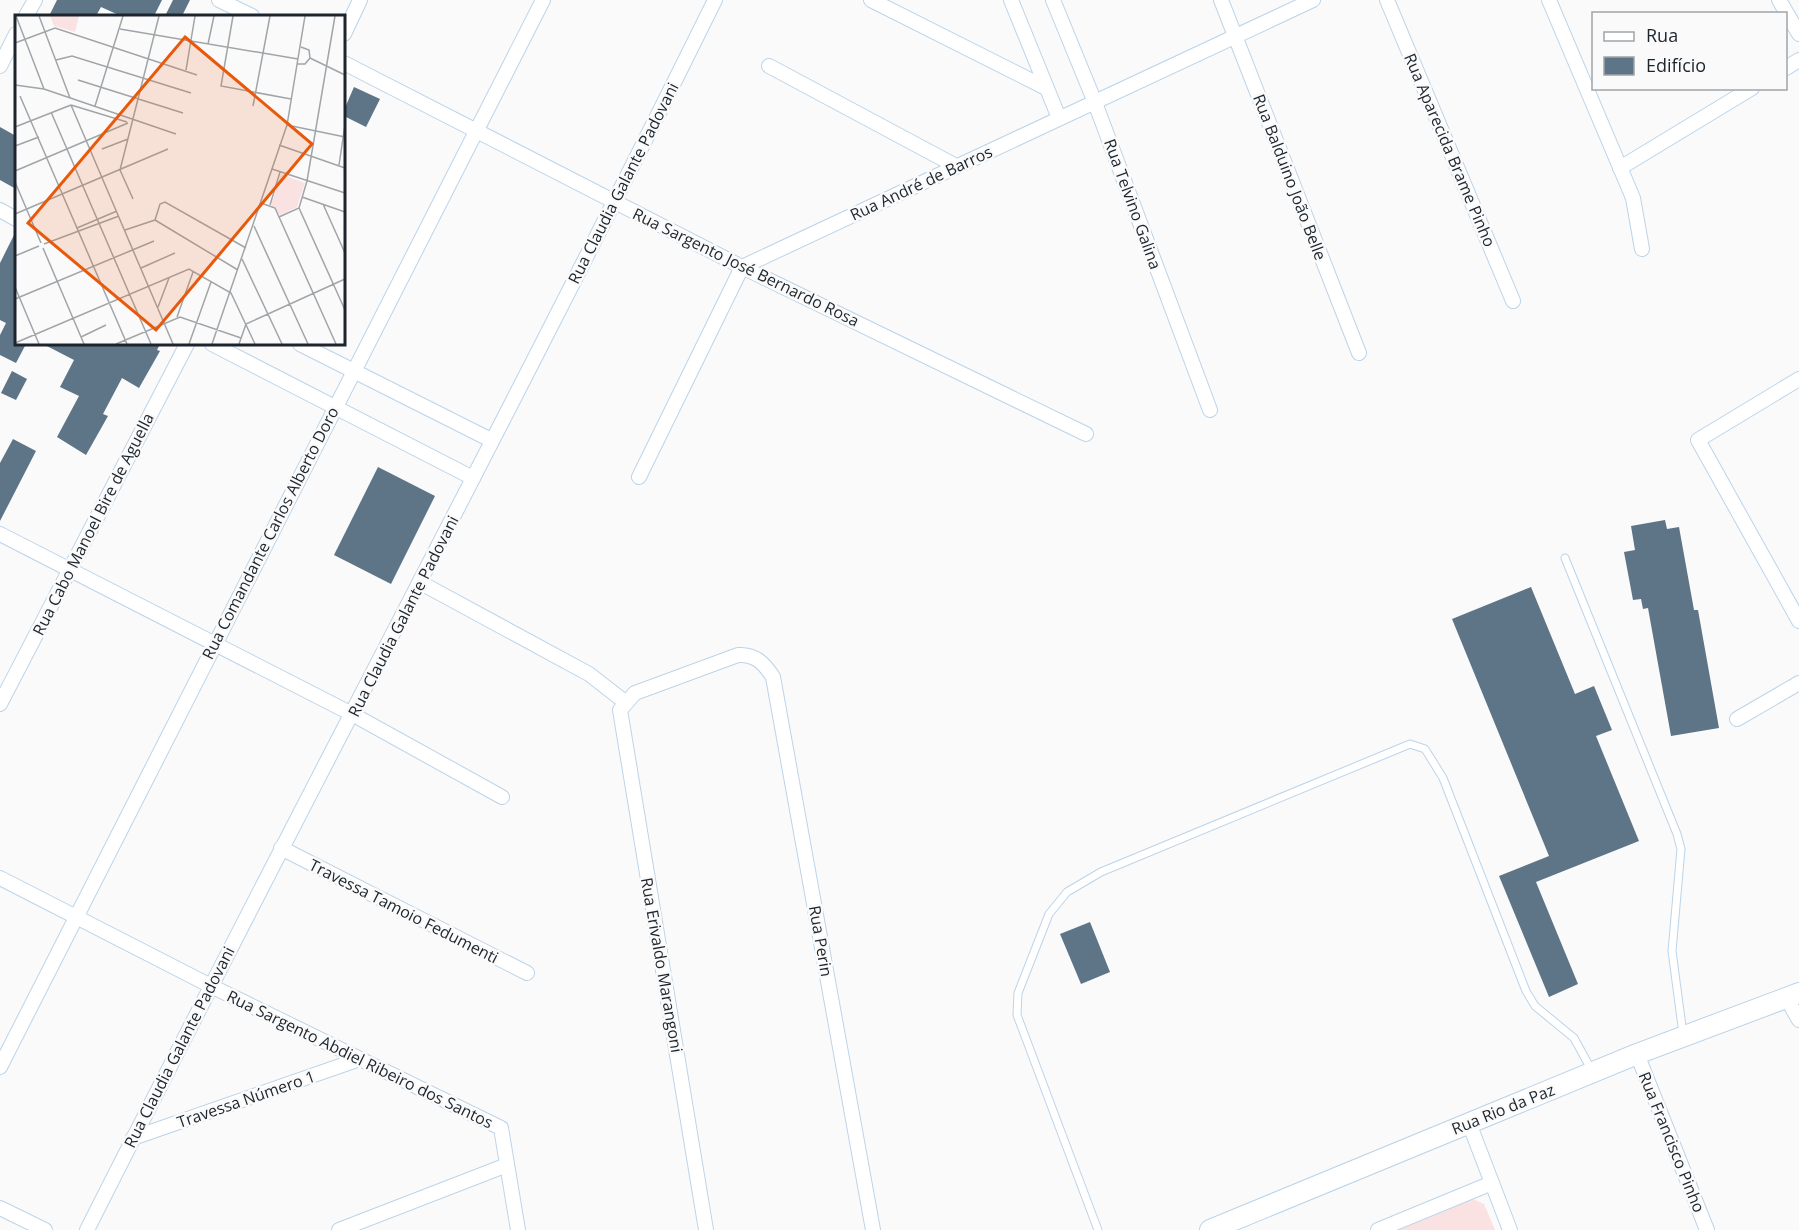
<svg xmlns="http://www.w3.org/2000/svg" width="1799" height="1230" font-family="'Open Sans',sans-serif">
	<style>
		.green { fill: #fae2e2 }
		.building { fill: #5e7487 }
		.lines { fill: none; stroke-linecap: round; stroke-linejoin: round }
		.service-casing { stroke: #bcd4e9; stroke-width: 9 }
		.minor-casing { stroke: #bcd4e9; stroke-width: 16 }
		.secondary-casing { stroke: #bcd4e9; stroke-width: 22 }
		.service { stroke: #fff; stroke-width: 7 }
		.minor { stroke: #fff; stroke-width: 14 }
		.secondary { stroke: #fff; stroke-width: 20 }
		.labels { text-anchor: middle; stroke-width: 5; stroke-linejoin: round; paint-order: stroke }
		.street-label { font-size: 16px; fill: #1c252d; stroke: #fafafa }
		.inset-road { fill: none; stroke: #a1a5a8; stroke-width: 1.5 }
		.view { fill: #e8590c; fill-opacity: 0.15; stroke: #e8590c; stroke-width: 3 }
		.inset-edge { fill: none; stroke: #1c252d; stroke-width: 3 }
	</style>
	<rect width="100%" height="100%" fill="#fafafa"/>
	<polygon class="green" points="1473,1199 1484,1204 1495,1230 1398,1230"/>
	<g class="building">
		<polygon points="57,0 162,0 154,16 121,16 101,7 96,16 49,16"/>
		<polygon points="173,0 190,0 182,16 165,16"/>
		<polygon points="354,87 380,99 366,127 344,116 344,110"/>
		<polygon points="0,127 16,136 16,189 0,180"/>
		<polygon points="16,231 16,344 26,344 16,363 0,355 0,335 6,323 0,320 0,263"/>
		<polygon points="43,344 160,344 157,350 160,351 139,388 122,378 103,414 108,416 86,455 57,437 79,396 60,387 74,360"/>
		<polygon points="12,371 27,379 16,400 1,393"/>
		<polygon points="13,439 36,451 0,521 0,463"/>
		<polygon points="378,467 435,496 391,584 334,555"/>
		<polygon points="1665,520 1667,529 1679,527 1694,610 1698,610 1719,728 1671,736 1648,608 1643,609 1641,599 1633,600 1624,552 1635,550 1631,526"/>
		<polygon points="1531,587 1575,694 1594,686 1612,730 1596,736 1639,841 1536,882 1578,984 1549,997 1499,876 1549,856 1452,619"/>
		<polygon points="1090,922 1110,972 1081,984 1060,934"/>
	</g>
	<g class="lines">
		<g class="service-casing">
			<g id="service">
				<polyline points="1565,558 1677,834 1681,849 1672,951 1683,1034"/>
				<polyline points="1098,1230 1017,1015 1018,993 1049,914 1067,892 1101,872 1410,744 1425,749 1443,778 1526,991 1535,1006 1574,1038 1592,1071"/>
			</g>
		</g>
		<g class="minor-casing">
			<g id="minor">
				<polyline points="219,0 252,16"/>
				<polyline points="871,0 1046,88"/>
				<polyline points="1011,0 1059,118"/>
				<polyline points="1053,0 1094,100 1210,410"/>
				<polyline points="1221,0 1359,353"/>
				<polyline points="1387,0 1513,301"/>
				<polyline points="1549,0 1633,198 1642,249"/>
				<polyline points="1779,0 1799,34"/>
				<polyline points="26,16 35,0"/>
				<polyline points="344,34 360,0"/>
				<polyline points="344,63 742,267 1086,434"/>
				<polyline points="0,66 16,34"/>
				<polyline points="769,66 956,166"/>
				<polyline points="1786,68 1799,60"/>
				<polyline points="1620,168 1752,88"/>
				<polyline points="0,210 16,219"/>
				<polyline points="212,344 473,478"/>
				<polyline points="300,344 491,440"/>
				<polyline points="1799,379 1698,440 1799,621"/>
				<polyline points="639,477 742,267 1313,0"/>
				<polyline points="0,534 352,714 502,797"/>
				<polyline points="421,583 589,674 625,702"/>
				<polyline points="0,704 187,344"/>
				<polyline points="1737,719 1799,683"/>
				<polyline points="281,848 527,973"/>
				<polyline points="0,878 209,985 501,1128 518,1230"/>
				<polyline points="1787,999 1799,1020"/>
				<polyline points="1637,1054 1707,1230"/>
				<polyline points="0,1067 543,0"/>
				<polyline points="1469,1123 1510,1230"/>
				<polyline points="133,1138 360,1059"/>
				<polyline points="0,1208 45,1230"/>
				<path d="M87 1230C294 819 511 413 715 0"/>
				<polyline points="339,1230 507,1165"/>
				<path d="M706 1230 620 710 635 693 738 655C755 654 764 663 773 677L873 1230"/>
				<polyline points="1378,1230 1492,1183"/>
			</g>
		</g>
		<g class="secondary-casing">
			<polyline id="secondary" points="1210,1230 1637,1054 1799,993"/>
		</g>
		<use href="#service" class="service"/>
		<use href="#minor" class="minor"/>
		<use href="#secondary" class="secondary"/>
	</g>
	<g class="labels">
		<g class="street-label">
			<text transform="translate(1450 150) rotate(67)" y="6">Rua Aparecida Brame Pinho</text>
			<text transform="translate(1290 177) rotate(69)" y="6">Rua Balduino João Belle</text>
			<text transform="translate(623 183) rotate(-63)" y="6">Rua Claudia Galante Padovani</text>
			<text transform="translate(921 183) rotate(-25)" y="6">Rua André de Barros</text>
			<text transform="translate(1133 204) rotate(70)" y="6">Rua Telvino Galina</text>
			<text transform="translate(746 267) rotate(26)" y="6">Rua Sargento José Bernardo Rosa</text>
			<text transform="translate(93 524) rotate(-63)" y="6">Rua Cabo Manoel Bire de Aguella</text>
			<text transform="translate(270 533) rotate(-63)" y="6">Rua Comandante Carlos Alberto Doro</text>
			<text transform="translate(403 616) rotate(-63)" y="6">Rua Claudia Galante Padovani</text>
			<text transform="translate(404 911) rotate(27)" y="6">Travessa Tamoio Fedumenti</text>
			<text transform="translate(821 941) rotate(80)" y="6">Rua Perin</text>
			<text transform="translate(662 965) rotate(80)" y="6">Rua Erivaldo Marangoni</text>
			<text transform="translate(179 1047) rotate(-63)" y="6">Rua Claudia Galante Padovani</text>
			<text transform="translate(360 1059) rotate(26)" y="6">Rua Sargento Abdiel Ribeiro dos Santos</text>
			<text transform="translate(246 1099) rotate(-19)" y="6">Travessa Número 1</text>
			<text transform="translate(1503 1109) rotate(-22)" y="6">Rua Rio da Paz</text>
			<text transform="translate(1672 1142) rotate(68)" y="6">Rua Francisco Pinho</text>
		</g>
	</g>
	<g transform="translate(15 15)">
		<rect width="330" height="330" fill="#fafafa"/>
		<path d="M35 1H64L60 17 39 11ZM266 159 290 168 282 192 265 200 256 190Z" fill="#fae2e2"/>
		<path class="inset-road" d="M1 1 29 74M24 1 55 83M218 1 206 71 276 84M105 14 283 44M0 28 40 13 182 60M193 29 199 1M295 43 330 60M41 45 57 41 176 78M282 49H290L295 43 294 35 286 32M171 55 180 1M63 65 168 98M0 70 29 74 161 119M5 81 112 329M56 90 158 329M56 90 112 107M80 91 108 1M238 91 255 1M36 97 136 329M272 110 330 122M0 112 56 90M264 130 330 153M0 131 24 122M87 134 113 124M324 150 330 110M257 154 330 178M0 156 113 108M0 167 26 228M287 182 330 197M118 184 105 155 144 1M246 188 260 193 321 329M308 189 330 238M255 190 265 157M284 193 330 295M0 199 153 134M264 202 284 193 292 166 320 1M140 205 145 189 150 187 231 233M140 205 223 255M239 211 293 329M62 213 102 196M110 215 140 205M29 229 104 201M28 233 69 329M0 241 24 231M227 244 267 329M126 253 160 238M0 272 24 329M0 284 139 226M143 292 154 263M162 302 178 257M66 322 91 310M0 328 174 254 216 278 240 329M101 329 165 302 226 323M174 329 196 267M197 329 272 110 290 1M224 329 231 309 330 264"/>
		<path class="view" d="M170 22 297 129 141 315 13 208Z"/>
		<rect width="330" height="330" class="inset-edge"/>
	</g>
	<rect x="1592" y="12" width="195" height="78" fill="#fafafa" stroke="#a1a5a8" stroke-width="1.5"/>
	<rect x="1604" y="32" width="30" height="9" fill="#ffffff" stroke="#a1a5a8" stroke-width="1.5"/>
	<text x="1646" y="42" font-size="18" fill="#1c252d">Rua</text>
	<rect x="1604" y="57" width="30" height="18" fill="#5e7487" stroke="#a1a5a8" stroke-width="1.5"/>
	<text x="1646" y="72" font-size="18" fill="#1c252d">Edifício</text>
</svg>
